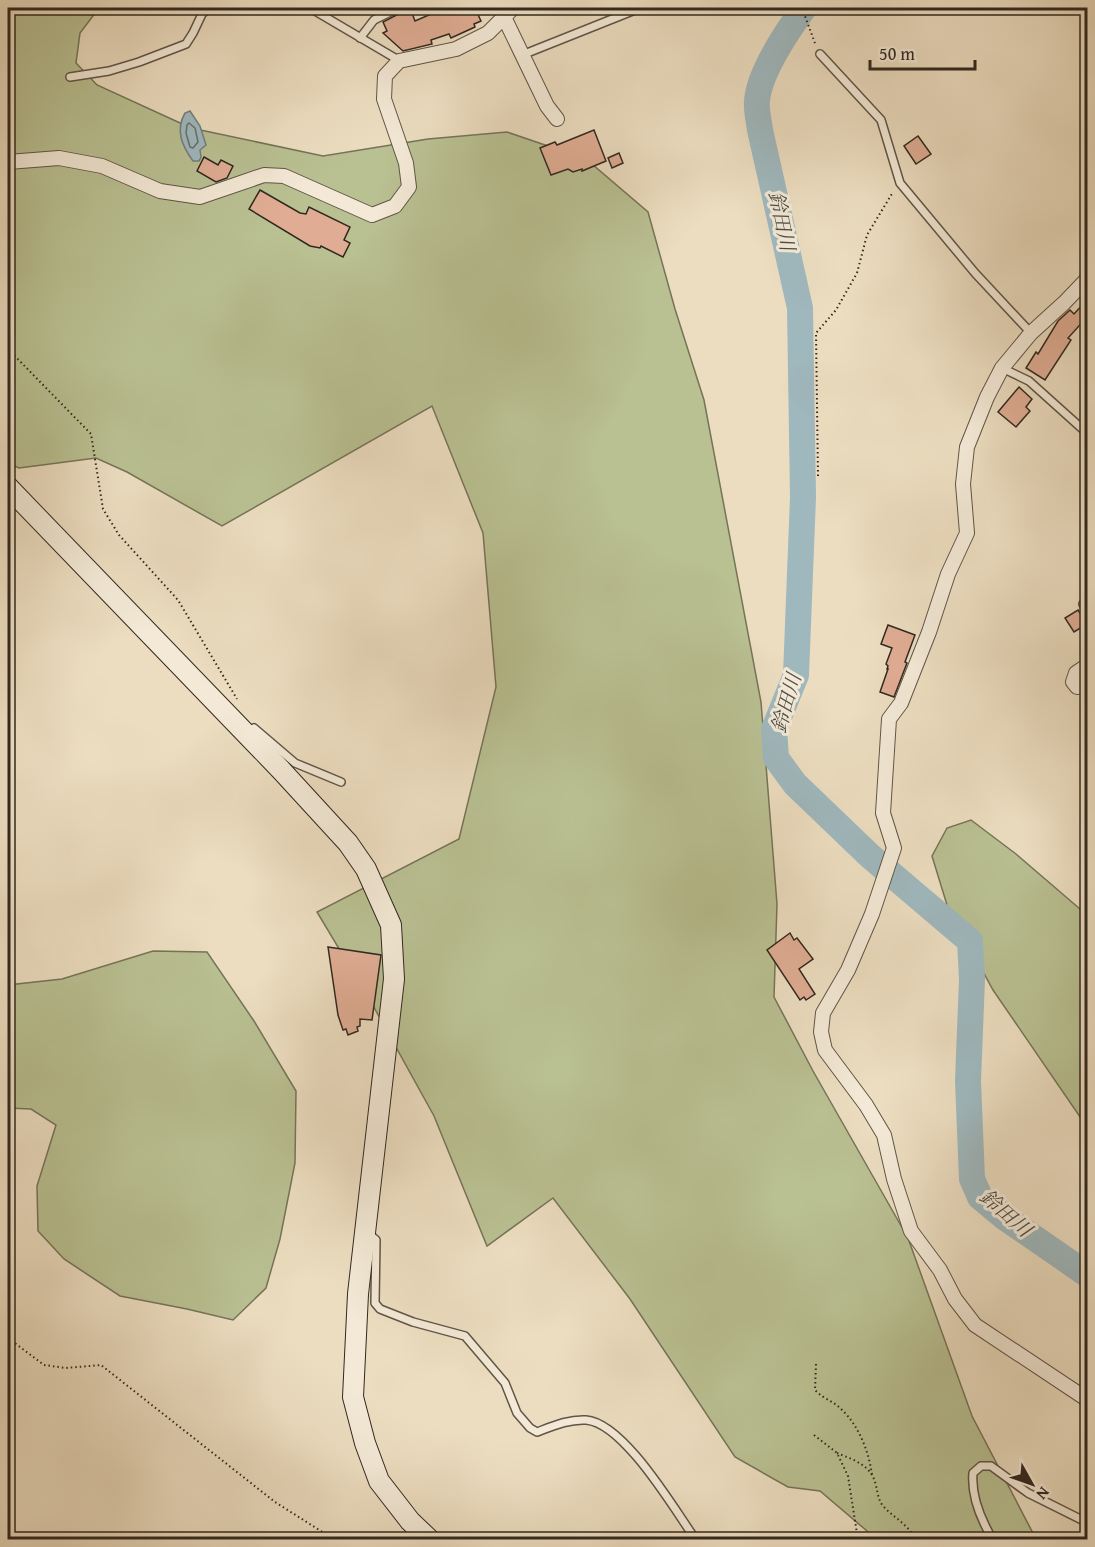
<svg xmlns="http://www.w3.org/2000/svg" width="1095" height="1547" font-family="'Gentium Book Plus','Noto Serif JP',serif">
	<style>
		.green { fill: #b9c092; stroke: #757458; stroke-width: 1.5 }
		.water { fill: #9fb8be; stroke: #737e7e; stroke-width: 1.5 }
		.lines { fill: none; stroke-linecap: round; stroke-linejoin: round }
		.shore { stroke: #68706e; stroke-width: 1.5 }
		.river { stroke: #9fb8be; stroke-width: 26 }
		.building { fill: #e0ad94; stroke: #31281f; stroke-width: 1.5 }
		.lane-casing { stroke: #605547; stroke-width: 10 }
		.street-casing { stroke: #605547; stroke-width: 16 }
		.secondary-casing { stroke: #31281f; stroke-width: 22 }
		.path { stroke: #31281f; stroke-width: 2; stroke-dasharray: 1.5 3; stroke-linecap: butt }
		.lane { stroke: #f3e9d6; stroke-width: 7 }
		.street { stroke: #f3e9d6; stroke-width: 14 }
		.secondary { stroke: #f3e9d6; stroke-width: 20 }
		.labels { text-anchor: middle; stroke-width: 6; stroke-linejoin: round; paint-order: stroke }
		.water-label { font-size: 20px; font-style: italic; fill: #4c4c47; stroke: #f3e9d6 }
	</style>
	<rect width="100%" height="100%" fill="#ecddc0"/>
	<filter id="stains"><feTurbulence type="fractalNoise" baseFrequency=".00333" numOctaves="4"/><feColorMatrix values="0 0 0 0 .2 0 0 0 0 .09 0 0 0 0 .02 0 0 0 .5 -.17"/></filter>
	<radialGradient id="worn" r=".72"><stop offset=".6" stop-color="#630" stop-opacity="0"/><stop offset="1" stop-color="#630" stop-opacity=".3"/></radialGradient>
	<g class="green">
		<polygon points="8,8 99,8 80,33 76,63 97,85 191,128 323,156 428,139 507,132 586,159 648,212 675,309 704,400 761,702 777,904 774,997 813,1071 908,1238 972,1416 1036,1539 871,1539 867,1531 820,1491 788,1487 735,1457 630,1299 553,1198 487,1246 434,1116 371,1002 317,912 459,839 496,687 483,533 432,406 222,526 127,472 96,458 19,468 8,463"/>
		<polygon points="971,820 1016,854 1087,915 1087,1127 993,990 947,905 932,856 947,828"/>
		<polygon points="153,951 207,952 254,1021 296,1091 295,1163 280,1239 266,1288 233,1320 187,1309 120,1296 64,1259 38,1231 37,1186 56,1125 31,1109 8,1108 8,985 62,979"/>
	</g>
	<path class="water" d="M190 111 200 126 206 145 200 150 201 157 199 161H193C182 146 175 130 185 113Z"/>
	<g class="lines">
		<polygon class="shore" points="189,123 195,128 198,142 193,148 190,147 186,133 187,125"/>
		<path class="river" d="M804 8C788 30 759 73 757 101 756 110 759 121 760 130L800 308 803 497 796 675 774 729 776 758 795 784 870 856 970 941 972 979 968 1081 972 1179 980 1197 1004 1217 1088 1275"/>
	</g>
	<g class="building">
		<polygon points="410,8 415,21 445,8 475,8 481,21 474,24 475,27 451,38 449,34 431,40 432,44 403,51 383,33 387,31 383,22"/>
		<polygon points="594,130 606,161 582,171 582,169 573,172 568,169 551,175 540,148 555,142 557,145"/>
		<polygon points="918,136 931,154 916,164 904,146"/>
		<polygon points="619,153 623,163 612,168 608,158"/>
		<polygon points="204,157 218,165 221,160 233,166 227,178 216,182 197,171"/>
		<polygon points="260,190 300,213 306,214 309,207 350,227 344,240 350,243 343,257 321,246 320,248 310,246 249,209"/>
		<polygon points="1088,299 1088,316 1068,338 1071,340 1045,380 1026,368 1036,352 1038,354 1058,321 1070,310 1074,314"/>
		<polygon points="1019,387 1032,399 1026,407 1030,411 1016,427 998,412"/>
		<polygon points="1078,610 1087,624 1074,632 1065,618"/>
		<polygon points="888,625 915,635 905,662 907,663 894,697 880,692 888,669 887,669 888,666 886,664 892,648 881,644"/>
		<polygon points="790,933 794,940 797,938 813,959 799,969 815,994 806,1000 804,997 800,1000 767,950"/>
		<polygon points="328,947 381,955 372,1020 360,1019 360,1026 357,1027 358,1031 348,1035 346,1029 343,1030 338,1015"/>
	</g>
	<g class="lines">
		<g class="lane-casing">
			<g id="lane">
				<polyline points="310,8 400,61"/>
				<polyline points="495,8 504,17"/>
				<polyline points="360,38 374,20 396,9"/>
				<polyline points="820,54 881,120 900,183 975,273 1031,333"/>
				<polyline points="522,55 640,8"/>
				<polyline points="70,77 109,71 139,62 186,44 193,33 202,14 209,8"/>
				<polyline points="1002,368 1029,381 1088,434"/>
				<polyline points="1088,598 1083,604 1088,613"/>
				<polyline points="249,733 254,728 295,763 341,782"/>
				<path d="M368 1233 376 1240 375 1303 380 1309 413 1322 465 1336 505 1383 517 1413 530 1428 537 1432C553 1426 569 1419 586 1420 624 1423 674 1509 696 1540"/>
				<path d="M993 1540C981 1520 971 1496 973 1473L981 1466H991L1028 1493 1088 1523"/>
			</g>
		</g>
		<g class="street-casing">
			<g id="street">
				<polyline points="504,17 547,106 557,119"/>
				<polyline points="8,162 59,158 102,166 160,191 200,197 264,175 284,176 372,215 395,206 409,187 406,163 384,99 385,76 399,61 456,49 488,33 513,8"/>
				<polyline points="1088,278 1064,303 1031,333 1002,368 987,397 967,447 963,484 967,533 948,574 929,632 901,703 889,719 883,813 894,848 872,914 848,970 823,1013 821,1032 825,1050 866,1105 884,1135 894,1179 911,1231 940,1270 955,1299 975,1325 1088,1400"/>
				<polyline points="1088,665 1076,673 1073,682 1077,687 1088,686"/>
			</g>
		</g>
		<g class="secondary-casing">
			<polyline id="secondary" points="8,487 281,770 348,843 366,869 391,925 394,979 358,1294 353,1397 365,1443 379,1481 410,1521 430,1540"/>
		</g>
		<g class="path">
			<polyline points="802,8 816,46"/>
			<polyline points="8,349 91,434 103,509 119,535 178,600 237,699"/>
			<polyline points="818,476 816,333 836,310 857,273 867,235 893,192"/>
			<polyline points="8,1338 44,1365 66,1368 101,1365 275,1502 335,1540"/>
			<path d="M816 1364 815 1390C823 1399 834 1401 842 1410 859 1426 869 1452 872 1475"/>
			<polyline points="814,1435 837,1453 848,1476 858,1540"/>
			<path d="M837 1453C849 1458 865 1463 872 1475 878 1485 876 1497 883 1506 894 1518 908 1524 916 1540"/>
		</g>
		<use href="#lane" class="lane"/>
		<use href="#street" class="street"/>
		<use href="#secondary" class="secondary"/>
	</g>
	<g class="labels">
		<g class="water-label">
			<text transform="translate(782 221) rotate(78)" y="7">鈴田川</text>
			<text transform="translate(786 703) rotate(-74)" y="7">鈴田川</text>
			<text transform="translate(1006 1213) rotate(41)" y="7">鈴田川</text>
		</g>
	</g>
	<rect width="1095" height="1547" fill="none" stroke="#ecddc0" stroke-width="30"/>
	<rect x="9" y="9" width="1077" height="1529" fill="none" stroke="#31281f" stroke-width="3"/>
	<rect x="15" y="15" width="1065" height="1517" fill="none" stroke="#31281f" stroke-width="1.5"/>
	<g transform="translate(1032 1484) rotate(130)" stroke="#f3e9d6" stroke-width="4.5" paint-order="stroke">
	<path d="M0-4.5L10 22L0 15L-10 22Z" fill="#31281f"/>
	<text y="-9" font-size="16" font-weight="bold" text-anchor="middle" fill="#31281f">N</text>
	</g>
	<path d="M870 60v9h105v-9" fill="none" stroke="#31281f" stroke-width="3"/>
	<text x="879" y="60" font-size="18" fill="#31281f" stroke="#f3e9d6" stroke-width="4.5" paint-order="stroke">50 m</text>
	<rect width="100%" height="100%" filter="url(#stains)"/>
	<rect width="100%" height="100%" fill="url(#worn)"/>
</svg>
